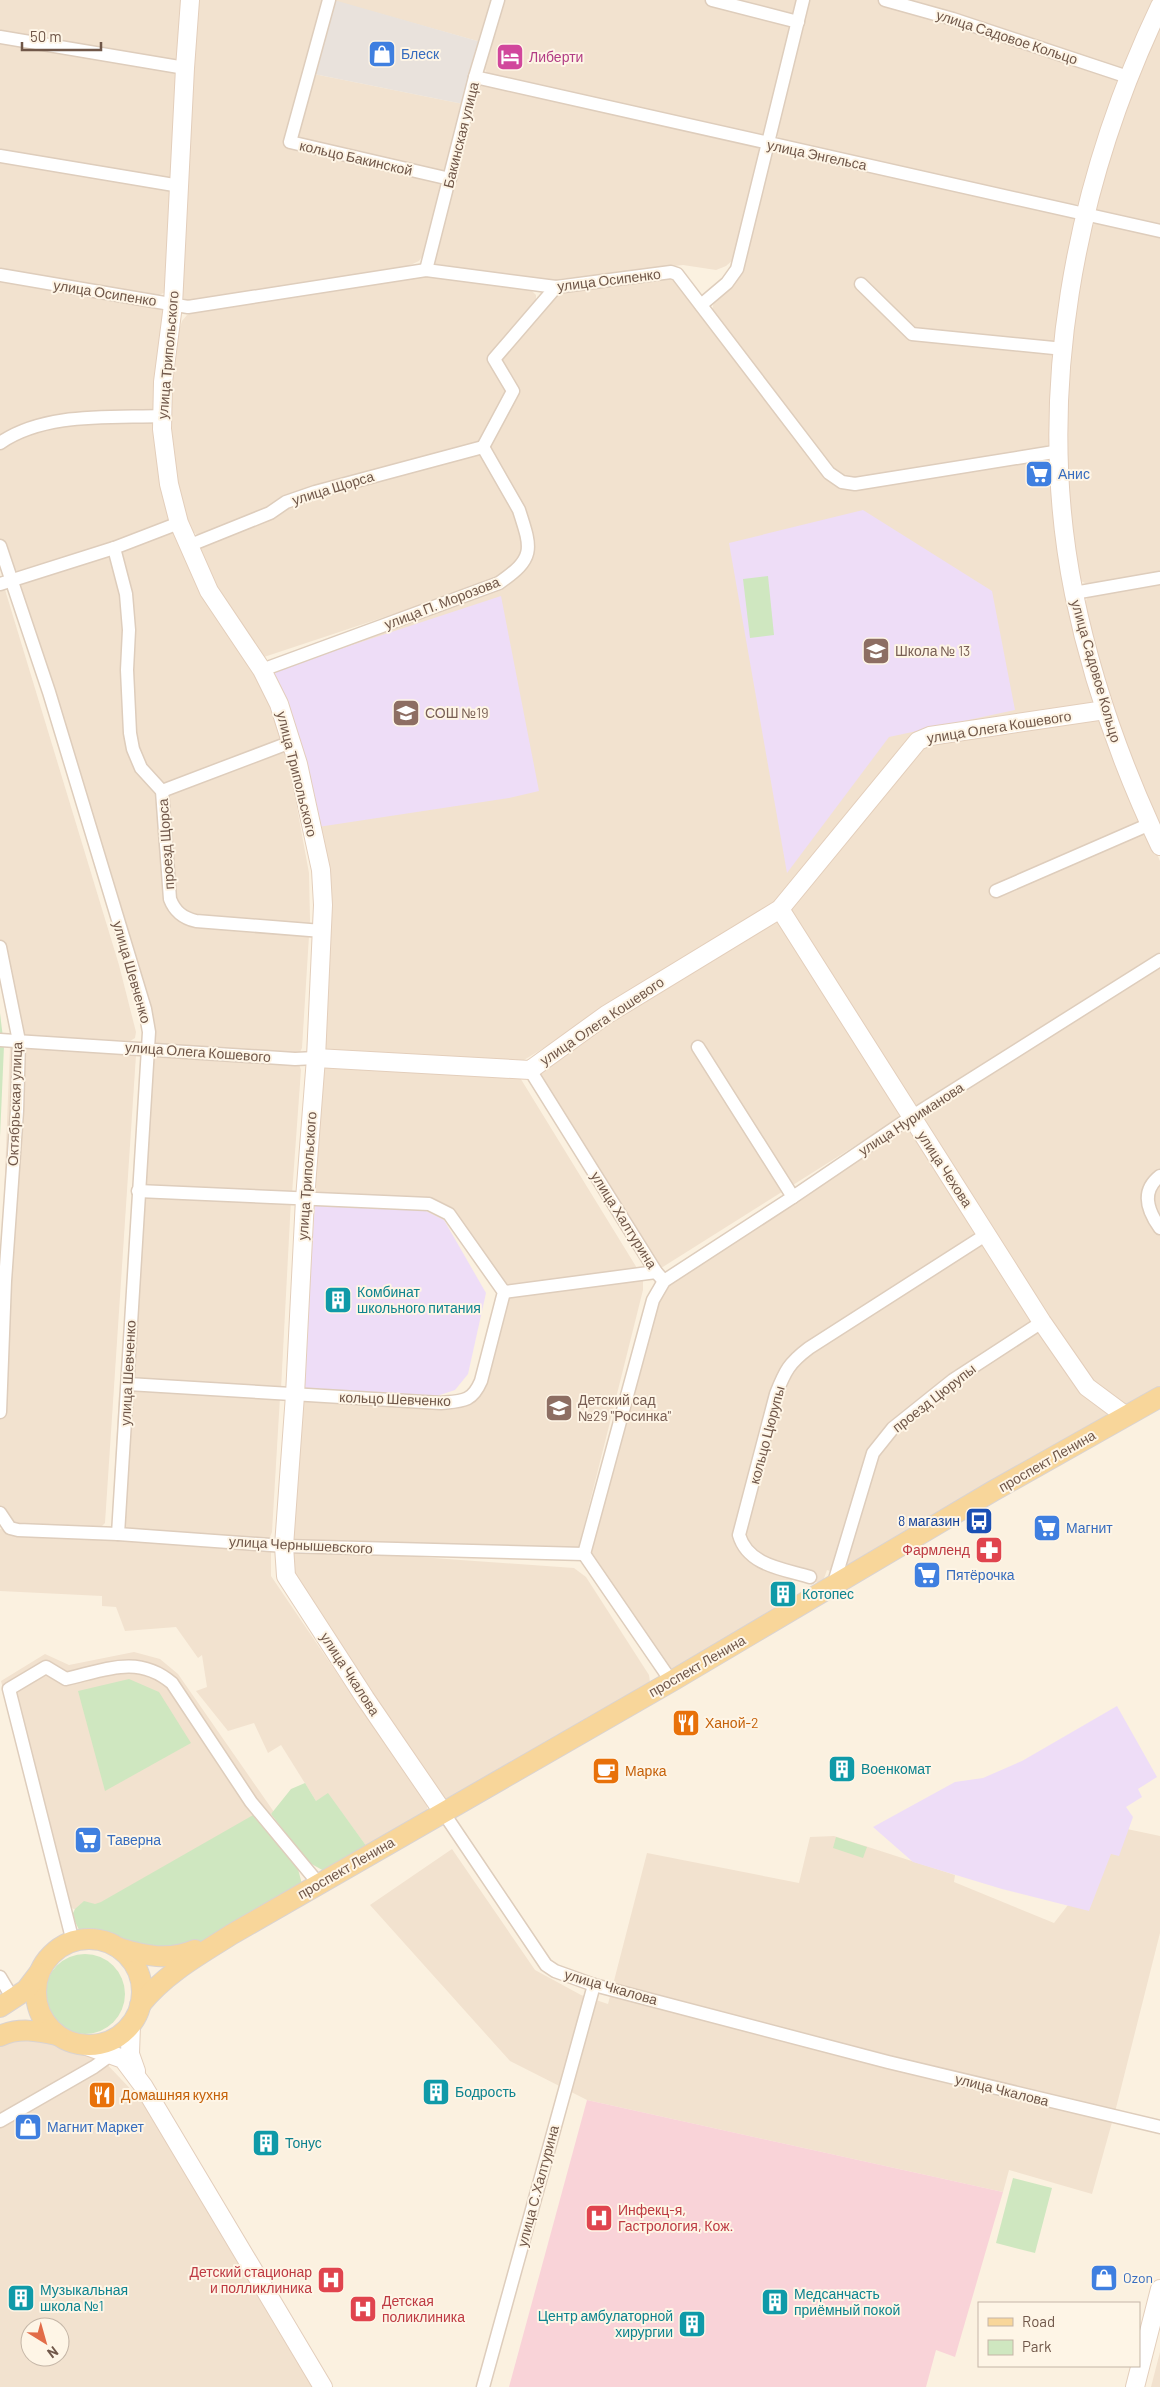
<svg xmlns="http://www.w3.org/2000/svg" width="1160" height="2387" font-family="Barlow,sans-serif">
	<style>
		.residential { fill: #f2e2cf; fill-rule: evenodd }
		.industrial { fill: #e9e2dc }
		.education { fill: #eeddf7 }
		.medical { fill: #f9d3d8 }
		.green { fill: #cfe7c0 }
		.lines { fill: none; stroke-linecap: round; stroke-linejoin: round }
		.street-casing { stroke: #decdbc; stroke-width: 15 }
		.secondary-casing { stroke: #e3cebb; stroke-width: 20 }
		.primary-casing { stroke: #dad3d0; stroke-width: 22 }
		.street { stroke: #fff; stroke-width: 12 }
		.secondary { stroke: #fff; stroke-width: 18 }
		.primary { stroke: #f8d69a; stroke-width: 20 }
		.labels { text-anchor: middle; stroke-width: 4; stroke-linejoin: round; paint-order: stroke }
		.street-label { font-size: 14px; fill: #705749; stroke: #fef5e6 }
		.shop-label { font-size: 14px; fill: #366cbe; stroke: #fef5e6; text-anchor: start }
		.hotel-label { font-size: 14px; fill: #b23c85; stroke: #fef5e6; text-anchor: start }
		.education-label { font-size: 14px; fill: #785e54; stroke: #fef5e6; text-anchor: start }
		.culture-label { font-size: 14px; fill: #0d838f; stroke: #fef5e6; text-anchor: start }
		.transit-label { font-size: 14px; fill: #164399; stroke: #fef5e6; text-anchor: end }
		.health-label { font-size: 14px; fill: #be3a42; stroke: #fef5e6; text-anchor: end }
		.food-label { font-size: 14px; fill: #c56008; stroke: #fef5e6; text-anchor: start }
	</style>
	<rect width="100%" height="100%" fill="#fbf1e0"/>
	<g class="residential">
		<polygon points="0,0 187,0 181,62 0,33"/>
		<polygon points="194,0 493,0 481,42 334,1 314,74 463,104 424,254 419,261 408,266 192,301 186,300 181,296"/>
		<polygon points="502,0 800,0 766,132 760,136 487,73 483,66"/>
		<polygon points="808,0 1158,0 1080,204 1073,205 779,139 776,134"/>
		<polygon points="1160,19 1160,226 1097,210 1095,208 1103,169"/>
		<polygon points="0,39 179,70 175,180 0,153"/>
		<polygon points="481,84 758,148 760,150 734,259 726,266 716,270 683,265 550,280 436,264 434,263 479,87"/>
		<polygon points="774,151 1071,217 1076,220 1052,443 1044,447 861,478 844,476 835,470 712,311 714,301 730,288 771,152"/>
		<polygon points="0,159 172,188 166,292 156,296 0,271"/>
		<polygon points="1096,223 1160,237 1160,573 1089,585 1081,581 1077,573 1068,493 1066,429 1073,323 1090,227"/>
		<polygon points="435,276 531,290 536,295 536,302 489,360 509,391 479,441 270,509 201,536 189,531 167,438 171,355 182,321 187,315 193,312 317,294 382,281"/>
		<polygon points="667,277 673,280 823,474 840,487 1046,459 1052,463 1093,701 1091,704 927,732 775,907 524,1060 321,1052 317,872 270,673 518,575 532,559 535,549 522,507 487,447 517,392 498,360 557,295 564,292"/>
		<polygon points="0,280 166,308 156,411 69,416 0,439"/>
		<polygon points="154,419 172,520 113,545 13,573 0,551 0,447 15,437 71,423"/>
		<polygon points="481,452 515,507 522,542 522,553 519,561 490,582 264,657 212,588 198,551 200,547 288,505"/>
		<polygon points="174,528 263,690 281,735 289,764 309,873 310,920 302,1048 299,1054 156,1046 143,1035 126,963 12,588 12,582"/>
		<polygon points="3,583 119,965 136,1032 135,1038 130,1041 17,1035 10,1028 0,979 0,584"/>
		<polygon points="1160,583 1160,829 1133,765 1103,679 1084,603 1089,596"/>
		<polygon points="1099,718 1160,861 1160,952 922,1104 914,1105 791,917 789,906 916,747"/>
		<polygon points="778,918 900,1114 896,1120 658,1270 532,1071"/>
		<polygon points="1160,966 1160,1391 1128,1410 1087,1386 922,1121 928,1113"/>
		<polygon points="10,1046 136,1055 105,1523 99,1529 4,1523 0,1520 0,1301"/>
		<polygon points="142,1054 299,1064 301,1070 292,1194 142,1185"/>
		<polygon points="310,1065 519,1076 640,1273 643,1281 643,1290 578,1550 288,1540 289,1399 462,1400 478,1379 498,1299 496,1288 452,1211 302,1193"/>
		<polygon points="905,1128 915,1133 1067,1375 1080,1391 1105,1411 1108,1417 1009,1478 999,1476 959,1499 954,1509 841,1575 827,1570 822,1584 794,1575 782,1608 670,1673 591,1553 651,1295"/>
		<polygon points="133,1190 291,1200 281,1389 122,1381"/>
		<polygon points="122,1389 280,1397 272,1532 270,1537 267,1539 120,1530 114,1526 112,1520 119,1394"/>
		<polygon points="0,1529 265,1546 271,1552 271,1576 427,1806 428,1812 367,1847 328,1794 316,1801 281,1745 268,1753 254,1723 228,1731 196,1691 207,1687 202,1655 198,1658 176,1627 125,1631 116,1607 102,1606 102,1596 0,1591"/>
		<polygon points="292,1548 574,1568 586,1577 649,1675 650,1682 649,1685 446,1803 281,1559"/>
		<polygon points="134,1652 160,1659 178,1674 274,1812 93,1918 57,1901 1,1681 45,1654 69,1665"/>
		<polygon points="1127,1829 1160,1836 1160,1933 1116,2108 1092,2194 1009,2170 1003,2192 587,2100 510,2061 370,1905 452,1849 535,1970 581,1995 608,2004 647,1853 799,1883 810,1837 834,1836 955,1875 954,1882 1054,1923"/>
		<path d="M8 2038 44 2040 100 2057 141 2100 314 2387H0V2042ZM30 2327H60V2357H30Z"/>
		<polygon points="1160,2352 1160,2387 1151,2387"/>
	</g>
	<polygon class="industrial" points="334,0 481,42 463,104 314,74"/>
	<g class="education">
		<polygon points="863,510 992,591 1015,710 889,737 787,873 729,543"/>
		<polygon points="501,596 539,791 509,798 318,827 304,755 273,671"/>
		<polygon points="315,1203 424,1210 444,1220 486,1293 468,1374 455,1390 437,1396 303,1389"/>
		<polygon points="1117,1706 1157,1777 1138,1789 1142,1797 1126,1807 1133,1817 1119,1856 1111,1854 1089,1911 1002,1889 913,1862 873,1827 955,1782 983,1778 1022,1761"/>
	</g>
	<polygon class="medical" points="587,2100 1003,2192 955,2357 936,2350 926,2387 509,2387"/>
	<g class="green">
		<polygon points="768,576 774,635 750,638 743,579"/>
		<polygon points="0,1013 4,1046 0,1137"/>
		<polygon points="129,1679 159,1692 191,1743 105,1791 78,1691"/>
		<polygon points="305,1783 316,1801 328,1793 367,1847 324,1871 308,1862 271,1814 291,1789"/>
		<polygon points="255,1814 298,1869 302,1884 190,1948 133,1948 111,1932 80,1932 72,1915 75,1909 84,1901 95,1904 101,1902"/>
		<polygon points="836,1837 867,1847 863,1858 833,1848"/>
		<circle cx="85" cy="1994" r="40"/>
		<polygon points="1013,2178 1052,2188 1035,2253 996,2243"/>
	</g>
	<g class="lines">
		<g class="street-casing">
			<g id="street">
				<polyline points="329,0 290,142 450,179"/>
				<polyline points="712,0 798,22"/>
				<polyline points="885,0 953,19 1128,77"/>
				<polyline points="0,37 185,68"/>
				<polyline points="475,77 1160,231"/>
				<polyline points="0,156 180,186"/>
				<polyline points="426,270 475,77 498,0"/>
				<polyline points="0,275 188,307 426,270 556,287 671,272 677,274 829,473 842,482 855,484 1060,451"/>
				<polyline points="861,284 912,334 1064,349"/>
				<polyline points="701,305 727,283 737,269 803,0"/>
				<path d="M0 443C45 412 110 418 162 416"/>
				<polyline points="483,447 513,391 494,359 556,287"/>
				<polyline points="0,546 49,692 145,1009 149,1032 118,1534"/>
				<polyline points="188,546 270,513 286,502 315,492 483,447"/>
				<path d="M114 548 126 594 129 630 127 670 130 733 133 749 141 768 162 791 170 899C175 912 183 918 196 921L322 931"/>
				<polyline points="0,584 114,548 179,523"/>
				<polyline points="1074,593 1160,578"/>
				<path d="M262 670 499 583C535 558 532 550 519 510L483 447"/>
				<polyline points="162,791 291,742"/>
				<polyline points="996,891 1150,824"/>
				<polyline points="0,947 19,1041 17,1111 5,1281 0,1412"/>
				<polyline points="0,1040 295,1059 316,1058"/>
				<polyline points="698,1047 793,1197"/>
				<polyline points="530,1070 656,1272 664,1281"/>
				<path d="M1160 1176C1141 1191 1147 1210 1160 1228"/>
				<polyline points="504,1292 656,1272"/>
				<path d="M128 1384 441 1403C463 1401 472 1402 481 1381L504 1292 449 1214 429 1204 138 1191"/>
				<polyline points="0,1513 10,1528 18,1530 118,1534 284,1546 584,1554"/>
				<polyline points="584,1554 653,1300 664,1281 793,1197 911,1117 1160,960"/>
				<polyline points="584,1554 667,1675"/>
				<path d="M810 1577C784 1569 748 1566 739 1535L776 1394C785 1371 789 1363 809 1348L987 1234"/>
				<polyline points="833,1586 873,1453 893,1428 953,1380 1042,1322"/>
				<polyline points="443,1812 546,1965 555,1971 594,1985 888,2062 1160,2127"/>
				<path d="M73 1942 9 1689 46 1667 66 1679C105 1670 138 1654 172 1683L251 1802 319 1884"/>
				<polyline points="0,1977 13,1999"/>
				<polyline points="0,2121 94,2067 112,2054"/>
				<polyline points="483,2387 594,1985"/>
			</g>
		</g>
		<g class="secondary-casing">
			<g id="secondary">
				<polyline points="190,0 185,68 173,305 163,382 162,429 169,484 179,523 209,591 262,670 279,704 298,764 321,870 323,905 316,1058 305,1199 295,1395 284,1546 286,1576 365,1698 443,1812"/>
				<path d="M1160 6C1074 186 1034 396 1074 594 1092 681 1122 766 1160 846"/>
				<polyline points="780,909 1042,1322 1087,1387 1126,1416"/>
				<polyline points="316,1058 530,1070 606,1015 780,909 918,741 930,736 1105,710"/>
				<polyline points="131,2024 130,2054 136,2071"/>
				<polyline points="87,2046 123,2059 144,2087 323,2387"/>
				<polyline points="1135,2387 1160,2289"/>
			</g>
		</g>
		<g class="primary-casing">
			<g id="primary">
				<circle cx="89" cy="1992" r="53"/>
				<path d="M119 1948C145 1956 169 1961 195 1950"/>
				<path d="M140 2005C166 1973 199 1955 234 1933L672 1681 993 1491 1160 1397"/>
				<polyline points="0,2007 26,1990 39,1973"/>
				<path d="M0 2036C19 2027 38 2031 57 2035"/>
			</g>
		</g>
		<use href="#street" class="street"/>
		<use href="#secondary" class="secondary"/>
		<use href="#primary" class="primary"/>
	</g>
	<defs>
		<g id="shop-square" transform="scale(1.4375)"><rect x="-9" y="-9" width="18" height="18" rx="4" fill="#3f7fe0" stroke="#fef5e6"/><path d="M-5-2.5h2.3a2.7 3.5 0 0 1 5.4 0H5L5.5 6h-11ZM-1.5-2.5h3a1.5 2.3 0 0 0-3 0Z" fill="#fff"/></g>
		<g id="hotel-square" transform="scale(1.4375)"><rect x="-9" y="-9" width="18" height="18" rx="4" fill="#d1479c" stroke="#fef5e6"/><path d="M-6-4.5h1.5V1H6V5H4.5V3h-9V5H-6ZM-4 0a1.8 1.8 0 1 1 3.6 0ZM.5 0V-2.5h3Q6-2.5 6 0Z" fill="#fff"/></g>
		<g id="supermarket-square" transform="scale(1.4375)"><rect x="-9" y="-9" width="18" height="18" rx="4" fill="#3f7fe0" stroke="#fef5e6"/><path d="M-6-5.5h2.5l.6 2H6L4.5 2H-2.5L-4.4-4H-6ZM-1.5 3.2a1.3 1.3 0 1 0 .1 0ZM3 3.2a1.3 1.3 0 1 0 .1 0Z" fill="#fff"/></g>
		<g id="school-square" transform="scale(1.4375)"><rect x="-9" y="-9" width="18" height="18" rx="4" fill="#8d6e63" stroke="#fef5e6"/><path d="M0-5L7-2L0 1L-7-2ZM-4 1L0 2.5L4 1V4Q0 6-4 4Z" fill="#fff"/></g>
		<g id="building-square" transform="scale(1.4375)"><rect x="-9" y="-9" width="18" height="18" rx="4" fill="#0f9aa8" stroke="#fef5e6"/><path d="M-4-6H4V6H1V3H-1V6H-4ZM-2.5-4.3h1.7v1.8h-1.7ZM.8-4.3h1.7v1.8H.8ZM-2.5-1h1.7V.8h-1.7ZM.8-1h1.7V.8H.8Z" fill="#fff"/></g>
		<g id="bus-square" transform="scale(1.4375)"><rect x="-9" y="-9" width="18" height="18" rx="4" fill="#1a4fb4" stroke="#fef5e6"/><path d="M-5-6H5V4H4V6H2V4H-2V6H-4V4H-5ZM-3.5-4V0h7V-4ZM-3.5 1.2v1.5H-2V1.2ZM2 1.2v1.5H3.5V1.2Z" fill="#fff"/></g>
		<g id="pharmacy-square" transform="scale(1.4375)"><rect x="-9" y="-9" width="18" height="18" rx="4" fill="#e0444e" stroke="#fef5e6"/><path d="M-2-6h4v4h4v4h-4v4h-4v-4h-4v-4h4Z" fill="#fff"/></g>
		<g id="restaurant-square" transform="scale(1.4375)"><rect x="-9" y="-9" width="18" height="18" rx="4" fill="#e8710a" stroke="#fef5e6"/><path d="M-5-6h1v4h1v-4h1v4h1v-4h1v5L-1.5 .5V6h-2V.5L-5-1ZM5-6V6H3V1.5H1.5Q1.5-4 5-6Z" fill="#fff"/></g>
		<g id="cafe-square" transform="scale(1.4375)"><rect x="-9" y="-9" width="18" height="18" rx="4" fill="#e8710a" stroke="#fef5e6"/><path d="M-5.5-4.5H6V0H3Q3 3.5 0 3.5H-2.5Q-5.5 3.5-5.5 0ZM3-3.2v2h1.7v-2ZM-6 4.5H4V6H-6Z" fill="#fff"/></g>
		<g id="hospital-square" transform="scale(1.4375)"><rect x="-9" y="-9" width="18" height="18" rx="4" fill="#e0444e" stroke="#fef5e6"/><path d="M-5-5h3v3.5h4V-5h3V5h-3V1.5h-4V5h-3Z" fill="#fff"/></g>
	</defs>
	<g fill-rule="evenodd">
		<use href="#shop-square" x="382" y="54"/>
		<use href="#hotel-square" x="510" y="57"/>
		<use href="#supermarket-square" x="1039" y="474"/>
		<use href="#school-square" x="876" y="651"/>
		<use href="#school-square" x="406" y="713"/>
		<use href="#building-square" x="338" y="1300"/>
		<use href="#school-square" x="559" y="1408"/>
		<use href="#bus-square" x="979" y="1521"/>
		<use href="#supermarket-square" x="1047" y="1528"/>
		<use href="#pharmacy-square" x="989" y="1550"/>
		<use href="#supermarket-square" x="927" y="1575"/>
		<use href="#building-square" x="783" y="1594"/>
		<use href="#restaurant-square" x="686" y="1723"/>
		<use href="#building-square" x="842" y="1769"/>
		<use href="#cafe-square" x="606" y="1771"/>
		<use href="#supermarket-square" x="88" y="1840"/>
		<use href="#building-square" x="436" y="2092"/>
		<use href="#restaurant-square" x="102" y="2095"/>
		<use href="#shop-square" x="28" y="2127"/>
		<use href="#building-square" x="266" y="2143"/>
		<use href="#hospital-square" x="599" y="2218"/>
		<use href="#shop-square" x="1104" y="2278"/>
		<use href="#hospital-square" x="331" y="2280"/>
		<use href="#building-square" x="21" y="2298"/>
		<use href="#building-square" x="775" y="2302"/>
		<use href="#hospital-square" x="363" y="2309"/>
		<use href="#building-square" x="692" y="2324"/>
	</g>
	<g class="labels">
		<g class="street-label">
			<text transform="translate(1007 37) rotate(18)" y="5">улица Садовое Кольцо</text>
			<text transform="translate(461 135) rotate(-76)" y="5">Бакинская улица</text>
			<text transform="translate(817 155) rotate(12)" y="5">улица Энгельса</text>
			<text transform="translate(356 158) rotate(13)" y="5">кольцо Бакинской</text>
			<text transform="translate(609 280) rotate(-7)" y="5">улица Осипенко</text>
			<text transform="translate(105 293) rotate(9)" y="5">улица Осипенко</text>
			<text transform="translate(168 355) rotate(-85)" y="5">улица Трипольского</text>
			<text transform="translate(333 488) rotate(-17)" y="5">улица Щорса</text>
			<text transform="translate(442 603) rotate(-21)" y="5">улица П. Морозова</text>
			<text transform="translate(1096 671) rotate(74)" y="5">улица Садовое Кольцо</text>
			<text transform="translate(999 727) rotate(-9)" y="5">улица Олега Кошевого</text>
			<text transform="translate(297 774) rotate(76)" y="5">улица Трипольского</text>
			<text transform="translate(166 844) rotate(-94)" y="5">проезд Щорса</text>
			<text transform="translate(132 972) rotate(74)" y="5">улица Шевченко</text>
			<text transform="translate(602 1021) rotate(-34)" y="5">улица Олега Кошевого</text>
			<text transform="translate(198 1052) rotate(4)" y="5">улица Олега Кошевого</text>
			<text transform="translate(15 1104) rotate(-88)" y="5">Октябрьская улица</text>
			<text transform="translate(911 1119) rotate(-33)" y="5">улица Нуриманова</text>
			<text transform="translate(945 1169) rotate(57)" y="5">улица Чехова</text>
			<text transform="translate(307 1176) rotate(-86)" y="5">улица Трипольского</text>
			<text transform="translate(624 1220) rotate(58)" y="5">улица Халтурина</text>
			<text transform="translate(128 1373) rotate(-87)" y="5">улица Шевченко</text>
			<text transform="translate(934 1398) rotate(-38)" y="5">проезд Цюрупы</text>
			<text transform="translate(395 1399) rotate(2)" y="5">кольцо Шевченко</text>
			<text transform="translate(767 1435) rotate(-75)" y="5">кольцо Цюрупы</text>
			<text transform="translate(1047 1461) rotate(-30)" y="5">проспект Ленина</text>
			<text transform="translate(301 1545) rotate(3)" y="5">улица Чернышевского</text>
			<text transform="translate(697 1666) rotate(-30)" y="5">проспект Ленина</text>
			<text transform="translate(350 1674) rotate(57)" y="5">улица Чкалова</text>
			<text transform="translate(346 1868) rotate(-30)" y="5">проспект Ленина</text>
			<text transform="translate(611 1987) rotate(16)" y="5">улица Чкалова</text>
			<text transform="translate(1002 2090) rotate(14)" y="5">улица Чкалова</text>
			<text transform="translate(538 2186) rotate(-75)" y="5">улица С.Халтурина</text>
		</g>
		<g class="shop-label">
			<text x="401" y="59">Блеск</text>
			<text x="1058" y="479">Анис</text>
			<text x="1066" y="1533">Магнит</text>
			<text x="946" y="1580">Пятёрочка</text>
			<text x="107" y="1845">Таверна</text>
			<text x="47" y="2132">Магнит Маркет</text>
			<text x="1123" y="2283">Ozon</text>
		</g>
		<g class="hotel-label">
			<text x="529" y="62">Либерти</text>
		</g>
		<g class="education-label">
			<text x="895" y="656">Школа № 13</text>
			<text x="425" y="718">СОШ №19</text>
			<text x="578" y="1405">Детский сад<tspan x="578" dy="16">№29 "Росинка"</tspan></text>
		</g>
		<g class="culture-label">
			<text x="357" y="1297">Комбинат<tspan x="357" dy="16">школьного питания</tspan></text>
			<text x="802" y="1599">Котопес</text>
			<text x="861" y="1774">Военкомат</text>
			<text x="455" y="2097">Бодрость</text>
			<text x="285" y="2148">Тонус</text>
			<text x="40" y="2295">Музыкальная<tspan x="40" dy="16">школа №1</tspan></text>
			<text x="794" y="2299">Медсанчасть<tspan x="794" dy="16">приёмный покой</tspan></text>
			<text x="673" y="2321" text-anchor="end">Центр амбулаторной<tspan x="673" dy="16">хирургии</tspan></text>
		</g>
		<g class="transit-label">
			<text x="960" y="1526">8 магазин</text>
		</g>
		<g class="health-label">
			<text x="970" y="1555">Фармленд</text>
			<text x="618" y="2215" text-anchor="start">Инфекц-я,<tspan x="618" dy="16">Гастрология, Кож.</tspan></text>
			<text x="312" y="2277">Детский стационар<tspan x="312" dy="16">и полликлиника</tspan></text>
			<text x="382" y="2306" text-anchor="start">Детская<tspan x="382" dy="16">поликлиника</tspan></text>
		</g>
		<g class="food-label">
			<text x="705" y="1728">Ханой-2</text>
			<text x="625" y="1776">Марка</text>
			<text x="121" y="2100">Домашняя кухня</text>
		</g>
	</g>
	<rect x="978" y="2302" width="162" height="65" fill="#fef5e6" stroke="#c5b6a7"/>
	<rect x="988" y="2318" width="25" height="8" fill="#f8d69a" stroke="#c5b6a7"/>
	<text x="1022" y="2327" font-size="15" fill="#705749">Road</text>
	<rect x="988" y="2340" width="25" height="15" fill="#cfe7c0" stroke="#c5b6a7"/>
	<text x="1022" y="2352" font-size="15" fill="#705749">Park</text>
	<g transform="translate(45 2342) rotate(143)"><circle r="24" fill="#fef5e6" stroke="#c5b6a7"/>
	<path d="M0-4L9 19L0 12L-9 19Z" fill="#e26c48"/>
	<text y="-8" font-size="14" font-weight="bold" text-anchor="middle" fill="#705749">N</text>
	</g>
	<path d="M22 42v8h79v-8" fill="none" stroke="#705749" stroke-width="2.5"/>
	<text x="30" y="42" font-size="15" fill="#705749" stroke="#fef5e6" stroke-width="4" paint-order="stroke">50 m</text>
</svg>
